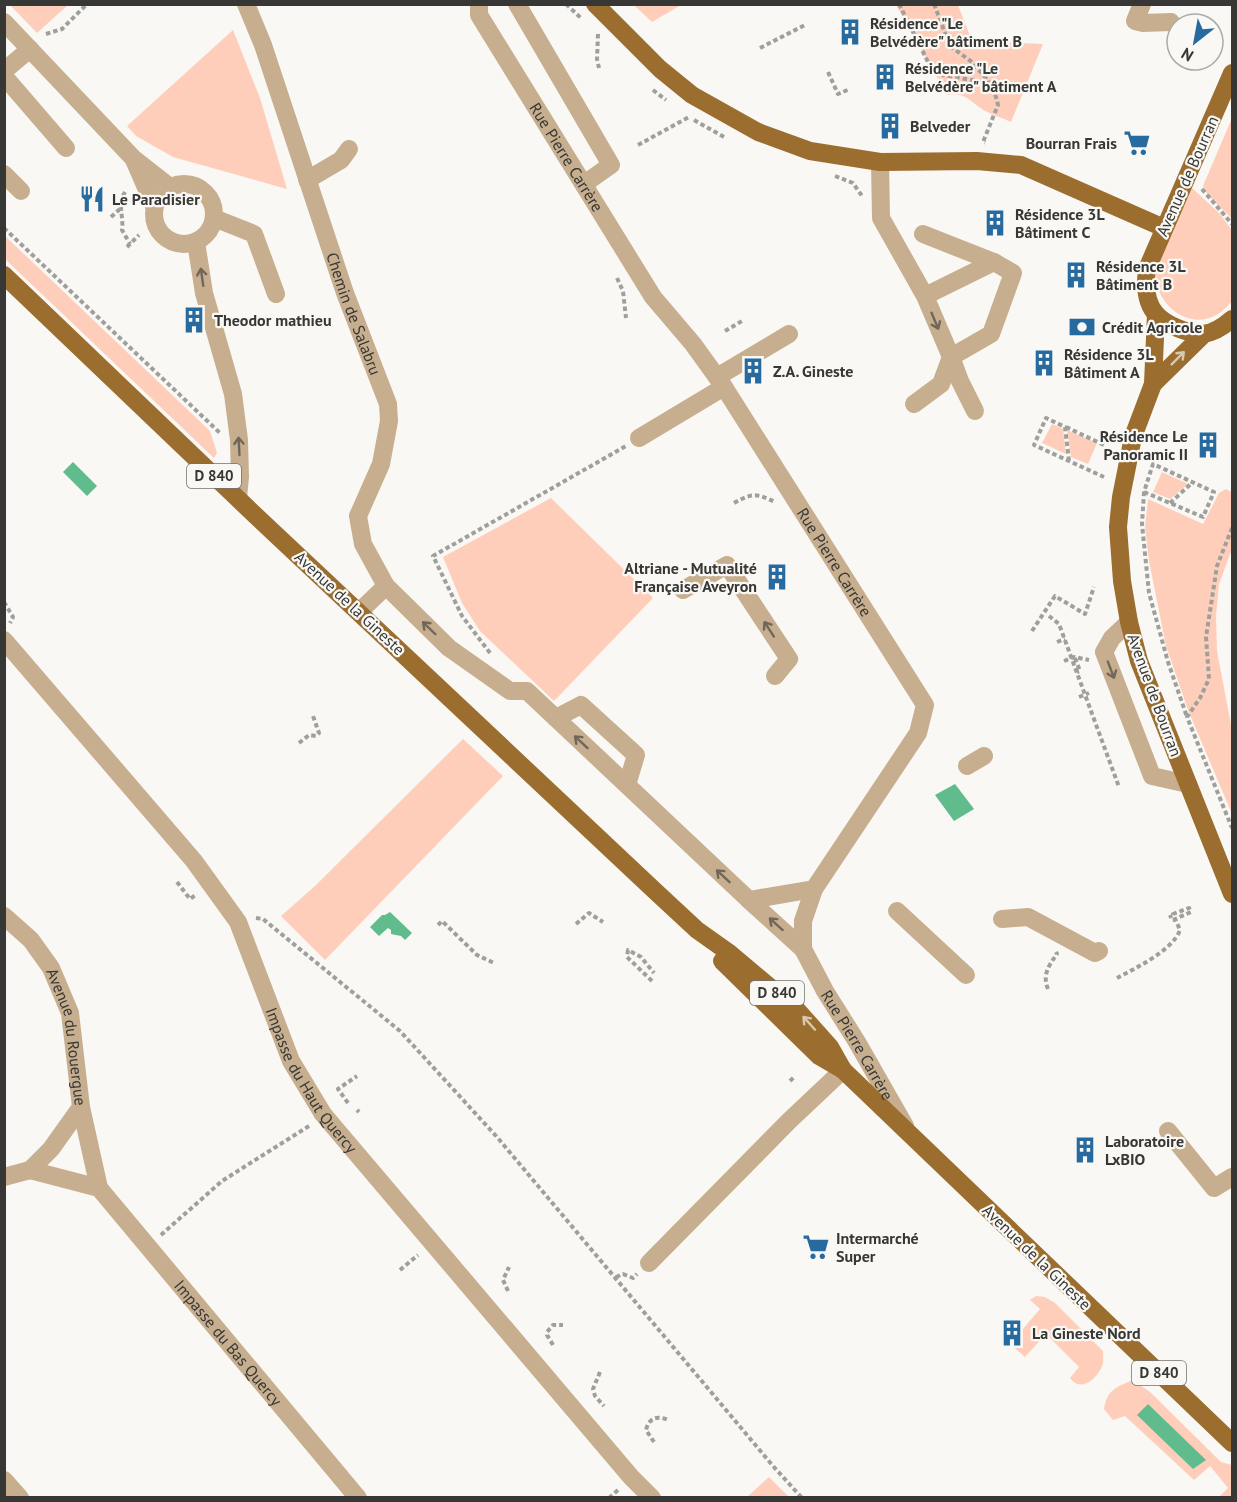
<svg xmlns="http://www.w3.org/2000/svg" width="1237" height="1502" font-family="'PT Sans',sans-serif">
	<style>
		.green { fill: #ffcebb }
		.water { fill: #60bc8c }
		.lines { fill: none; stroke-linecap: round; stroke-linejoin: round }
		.path { stroke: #9f9f9c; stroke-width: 4; stroke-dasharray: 4.5 3; stroke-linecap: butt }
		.minor { stroke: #c7ae8f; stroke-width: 18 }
		.major { stroke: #9b6e30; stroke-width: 18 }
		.oneway { stroke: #716759 }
		.oneway2 { stroke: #d8c8af }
		.labels { text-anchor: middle; stroke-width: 4.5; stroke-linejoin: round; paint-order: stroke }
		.shield { fill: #f9f8f4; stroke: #71716e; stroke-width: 1.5 }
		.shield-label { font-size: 15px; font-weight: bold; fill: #373735 }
		.poi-label { font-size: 16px; font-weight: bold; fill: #373735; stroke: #f9f8f4; text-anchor: start }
		.street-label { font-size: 16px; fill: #373735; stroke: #f9f8f4 }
	</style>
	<rect width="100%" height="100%" fill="#f9f8f4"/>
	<g class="green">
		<polygon points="10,5 68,5 37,33"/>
		<polygon points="634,5 681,5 652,22"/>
		<path d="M896 5H958L972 41 1043 44 1011 122C1001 117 988 114 979 107 968 99 963 92 947 95Z"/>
		<polygon points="233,30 260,98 287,189 173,157 136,136 127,126"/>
		<polygon points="1232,118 1232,219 1207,194 1203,186"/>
		<path d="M1192 188 1219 213 1232 230V301C1222 314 1206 324 1188 318 1166 311 1151 287 1158 264 1162 254 1167 244 1172 234 1178 219 1185 203 1192 188Z"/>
		<polygon points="4,235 210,431 217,453 214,458 5,259"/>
		<polygon points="1052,424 1063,429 1066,454 1042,443"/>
		<polygon points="1067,430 1097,443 1088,464 1071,457"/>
		<polygon points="1162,472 1188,484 1170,499 1153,492"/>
		<polygon points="1226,489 1232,492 1232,549 1219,584 1216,616 1217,651 1232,730 1232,814 1188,710 1166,646 1149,561 1145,527 1148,499 1203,524 1219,493"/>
		<polygon points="551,498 653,598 554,701 480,631 462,603 443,557"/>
		<polygon points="463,739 503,776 325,960 281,916 315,886"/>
		<path d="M1036 1296 1045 1297 1055 1303 1103 1351C1103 1356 1104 1361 1102 1366 1097 1379 1081 1393 1070 1378L1079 1367 1046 1334 1025 1357 1010 1344 1040 1309 1030 1300Z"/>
		<path d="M1133 1380 1150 1392 1221 1462 1232 1465V1497H1219L1228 1488 1210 1466 1194 1480 1125 1416 1113 1420 1104 1409C1107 1390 1116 1387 1133 1380Z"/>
		<polygon points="769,1477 789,1497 747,1497"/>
	</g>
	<g class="water">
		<polygon points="73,462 97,486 87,496 63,472"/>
		<polygon points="955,784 974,809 954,821 935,795"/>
		<polygon points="390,912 412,933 405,940 401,936 391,934 391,930 388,928 379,936 370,927 382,915 385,915"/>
		<polygon points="1148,1404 1206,1460 1193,1469 1137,1415"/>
	</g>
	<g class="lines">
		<g class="path">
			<polyline points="566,4 582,19"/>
			<polyline points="899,4 930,66 943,75 989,83"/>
			<polyline points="934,4 950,46 972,62 990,83 996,97 998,105 983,142 985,143"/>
			<polyline points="46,34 62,29 87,4"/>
			<polyline points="598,34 597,59 599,68"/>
			<polyline points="760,48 805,25"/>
			<polyline points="828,72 838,94 850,89"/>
			<polyline points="653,90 666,100"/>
			<polyline points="694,120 724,137"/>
			<polyline points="638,145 689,117"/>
			<polyline points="835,176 853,183 862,196"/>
			<polyline points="1202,189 1232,224"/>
			<path d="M125 192C117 206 124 216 122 230L130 244"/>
			<polyline points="111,217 120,209"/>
			<polyline points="4,228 221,434"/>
			<polyline points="127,247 139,235"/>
			<polyline points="617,278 623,291 626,318"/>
			<polyline points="725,331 742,321"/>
			<polyline points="1066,427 1106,446"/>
			<polyline points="1069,461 1065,427 1046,418 1034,445 1104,477"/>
			<polyline points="1144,492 1203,517 1214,492 1153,464 1144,492 1142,524 1149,593 1168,662 1187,717"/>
			<path d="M734 503C752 493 756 493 775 502"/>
			<polyline points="1170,503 1193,482"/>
			<polyline points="1232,528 1217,566 1206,637 1209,679 1200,698 1187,717 1232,828"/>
			<polyline points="4,602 13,617 10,623"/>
			<polyline points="1049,616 1059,624 1119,787"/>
			<polyline points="1032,631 1055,596 1085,614 1094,587"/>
			<polyline points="1057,642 1065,639"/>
			<polyline points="490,653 462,616 433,556 626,446"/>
			<polyline points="1075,658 1080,671 1077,672"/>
			<polyline points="1064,661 1074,657 1089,660"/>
			<polyline points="1079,697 1089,693"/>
			<polyline points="299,743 309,735 316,736 319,733 313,716"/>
			<polyline points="177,882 190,899 197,894"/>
			<polyline points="256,918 263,919 400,1031 497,1137 773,1466 802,1498"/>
			<polyline points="576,924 589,913 603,922"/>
			<polyline points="438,925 442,921 477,955 494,963"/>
			<path d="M1117 978C1136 968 1173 950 1180 930L1173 914 1189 908 1191 912 1173 920H1172L1170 915"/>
			<polyline points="652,981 627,957 628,950 641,957 654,973"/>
			<path d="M1048 989C1042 975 1049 965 1057 954L1056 952"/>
			<polyline points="790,1081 794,1077"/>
			<polyline points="348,1103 338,1089 357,1076"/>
			<polyline points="357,1110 359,1112"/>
			<polyline points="161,1235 222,1181 309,1126"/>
			<polyline points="400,1270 418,1255"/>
			<polyline points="616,1277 623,1274 633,1278 637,1274"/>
			<polyline points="508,1291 503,1280 509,1267"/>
			<polyline points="553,1345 547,1335 547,1332 553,1325 563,1325"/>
			<polyline points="600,1372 593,1389 595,1396 604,1406"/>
			<path d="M654 1442 646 1430C649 1418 657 1415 668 1420"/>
			<polyline points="609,1498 618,1490"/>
		</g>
		<g class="minor">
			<path id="s1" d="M246 4 263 45 345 293 388 404 389 421 381 464 358 516 363 544 386 586 449 648 510 691H527L749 900 814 889"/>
			<path id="s2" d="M479 4V15L653 297 693 344 724 387 925 705 918 733 814 889 803 921V949L825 991 857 1042 905 1126"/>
			<polyline points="517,4 611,165 584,184"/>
			<polyline points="1142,4 1135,21 1143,23 1171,22"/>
			<polyline points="4,22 133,158 170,187"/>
			<polyline points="4,71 30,49"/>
			<polyline points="4,76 66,148"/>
			<polyline points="134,160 154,206"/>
			<polyline points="880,162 881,218 925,296 951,357 991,334 1013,273 994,262 925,296"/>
			<polyline points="4,174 21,191"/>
			<polyline points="307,180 341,160 349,149"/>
			<circle cx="184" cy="214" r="30"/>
			<polyline points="214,218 254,234 276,294"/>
			<polyline points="923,234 994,262"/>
			<polyline points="196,242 204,293 233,394 239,440 240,477 238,498"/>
			<polyline points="951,357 960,381 975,411"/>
			<polyline points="717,377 789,334"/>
			<polyline points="914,404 941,384 951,357"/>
			<polyline points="639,438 724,387"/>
			<polyline points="683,590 727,565 789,659 775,676"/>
			<polyline points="359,612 386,586"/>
			<polyline points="1129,622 1112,638 1104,652 1152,776 1188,784"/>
			<path id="s3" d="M4 640 194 861 238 922 291 1061 323 1114 631 1477 652 1498"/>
			<polyline points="556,718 581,705 636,755 627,785"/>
			<polyline points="967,766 984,756"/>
			<polyline points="749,900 803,949"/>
			<polyline points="897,911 966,975"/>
			<path id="s4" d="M4 916 31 940 51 968 70 1013 81 1107 51 1149 30 1170 4 1177"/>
			<polyline points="1002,919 1028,917 1095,953 1099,951"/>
			<polyline points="81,1107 99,1188"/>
			<polyline points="1168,1131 1214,1188 1232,1177"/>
			<path id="s5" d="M30 1170 99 1188 358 1498"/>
			<polyline points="649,1263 789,1121 843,1070"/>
			<polyline points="4,1480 20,1498"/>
		</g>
		<g class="major">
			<polyline points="595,4 660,69 692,95 758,132 810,151 880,162 977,161 1021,165 1164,228"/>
			<path d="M1232 73 1147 269C1145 284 1145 302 1156 314 1166 325 1188 334 1203 334 1214 333 1224 326 1232 319"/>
			<polyline points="4,275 256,516 655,891 697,930 728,952 797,1010 830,1047 843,1070"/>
			<polyline points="1156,314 1153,384 1133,437 1121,497 1118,527 1122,581 1129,622 1139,661 1232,894"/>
			<polyline points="1153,384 1204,334"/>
			<polyline points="722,961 819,1056 843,1070 1232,1443"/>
		</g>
	</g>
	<defs><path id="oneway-shaft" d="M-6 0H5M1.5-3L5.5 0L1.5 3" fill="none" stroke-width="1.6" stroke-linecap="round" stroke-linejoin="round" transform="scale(1.5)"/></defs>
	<g class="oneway">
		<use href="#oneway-shaft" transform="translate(202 277) rotate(-98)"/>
		<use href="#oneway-shaft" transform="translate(935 321) rotate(67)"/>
		<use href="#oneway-shaft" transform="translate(239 446) rotate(-93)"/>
		<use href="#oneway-shaft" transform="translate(429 628) rotate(-136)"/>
		<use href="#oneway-shaft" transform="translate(769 629) rotate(-123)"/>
		<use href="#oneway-shaft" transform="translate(1111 670) rotate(69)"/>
		<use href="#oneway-shaft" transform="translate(581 742) rotate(-137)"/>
		<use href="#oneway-shaft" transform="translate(723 876) rotate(-137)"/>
		<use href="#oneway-shaft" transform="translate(776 924) rotate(-138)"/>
	</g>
	<g class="oneway2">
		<use href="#oneway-shaft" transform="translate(1178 358) rotate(-45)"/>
		<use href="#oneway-shaft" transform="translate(809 1023) rotate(-132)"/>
	</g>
	<defs>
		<g id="building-bare" transform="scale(2.07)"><path d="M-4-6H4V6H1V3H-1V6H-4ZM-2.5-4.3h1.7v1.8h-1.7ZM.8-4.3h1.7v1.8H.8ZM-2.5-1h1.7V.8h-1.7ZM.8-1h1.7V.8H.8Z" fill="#266a9f" stroke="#f9f8f4" stroke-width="2.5" paint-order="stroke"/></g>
		<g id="supermarket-bare" transform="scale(2.07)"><path d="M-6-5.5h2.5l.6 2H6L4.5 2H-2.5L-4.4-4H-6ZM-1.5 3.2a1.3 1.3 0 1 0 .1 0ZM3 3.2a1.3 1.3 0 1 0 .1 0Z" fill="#266a9f" stroke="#f9f8f4" stroke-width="2.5" paint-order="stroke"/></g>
		<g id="restaurant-bare" transform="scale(2.07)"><path d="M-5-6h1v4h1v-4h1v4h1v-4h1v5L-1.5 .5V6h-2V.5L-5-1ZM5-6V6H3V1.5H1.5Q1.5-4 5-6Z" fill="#266a9f" stroke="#f9f8f4" stroke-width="2.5" paint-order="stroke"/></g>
		<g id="bank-bare" transform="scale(2.07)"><path d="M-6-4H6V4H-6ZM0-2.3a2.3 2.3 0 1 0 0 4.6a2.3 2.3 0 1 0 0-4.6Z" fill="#266a9f" stroke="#f9f8f4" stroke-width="2.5" paint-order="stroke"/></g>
	</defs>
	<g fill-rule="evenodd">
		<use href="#building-bare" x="850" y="32"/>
		<use href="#building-bare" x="885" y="77"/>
		<use href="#building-bare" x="890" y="126"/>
		<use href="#supermarket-bare" x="1137" y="143"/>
		<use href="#restaurant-bare" x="92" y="199"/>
		<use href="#building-bare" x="995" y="223"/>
		<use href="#building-bare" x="1076" y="275"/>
		<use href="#building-bare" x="194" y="320"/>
		<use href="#bank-bare" x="1082" y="327"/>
		<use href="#building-bare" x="1044" y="363"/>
		<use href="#building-bare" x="753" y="371"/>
		<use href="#building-bare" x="1208" y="445"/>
		<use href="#building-bare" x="777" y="577"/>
		<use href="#building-bare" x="1085" y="1150"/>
		<use href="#supermarket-bare" x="816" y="1247"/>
		<use href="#building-bare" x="1012" y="1333"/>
	</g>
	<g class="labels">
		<g class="shield">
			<rect x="187" y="464" width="54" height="24" rx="4.5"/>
			<rect x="750" y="981" width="54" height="24" rx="4.5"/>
			<rect x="1132" y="1361" width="54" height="24" rx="4.5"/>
		</g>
		<g class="shield-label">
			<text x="214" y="481">D 840</text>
			<text x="777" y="998">D 840</text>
			<text x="1159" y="1378">D 840</text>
		</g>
		<g class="poi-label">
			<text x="870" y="29">Résidence "Le<tspan x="870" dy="18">Belvédère" bâtiment B</tspan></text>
			<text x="905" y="74">Résidence "Le<tspan x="905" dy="18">Belvédère" bâtiment A</tspan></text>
			<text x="910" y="132">Belveder</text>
			<text x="1117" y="149" text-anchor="end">Bourran Frais</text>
			<text x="112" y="205">Le Paradisier</text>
			<text x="1015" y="220">Résidence 3L<tspan x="1015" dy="18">Bâtiment C</tspan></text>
			<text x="1096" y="272">Résidence 3L<tspan x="1096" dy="18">Bâtiment B</tspan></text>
			<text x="214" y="326">Theodor mathieu</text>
			<text x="1102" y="333">Crédit Agricole</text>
			<text x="1064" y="360">Résidence 3L<tspan x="1064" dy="18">Bâtiment A</tspan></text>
			<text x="773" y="377">Z.A. Gineste</text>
			<text x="1188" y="442" text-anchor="end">Résidence Le<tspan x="1188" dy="18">Panoramic II</tspan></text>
			<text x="757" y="574" text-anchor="end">Altriane - Mutualité<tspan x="757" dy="18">Française Aveyron</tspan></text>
			<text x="1105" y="1147">Laboratoire<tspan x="1105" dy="18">LxBIO</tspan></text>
			<text x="836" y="1244">Intermarché<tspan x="836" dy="18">Super</tspan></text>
			<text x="1032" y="1339">La Gineste Nord</text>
		</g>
		<g class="street-label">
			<text dy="6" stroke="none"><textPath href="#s2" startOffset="178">Rue Pierre Carrère</textPath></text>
			<text transform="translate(1187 176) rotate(-66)" y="6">Avenue de Bourran</text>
			<text dy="6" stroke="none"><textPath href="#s1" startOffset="328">Chemin de Salabru</textPath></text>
			<text dy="6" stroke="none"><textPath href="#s2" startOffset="664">Rue Pierre Carrère</textPath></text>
			<text transform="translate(350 603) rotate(43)" y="6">Avenue de la Gineste</text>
			<text transform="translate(1155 695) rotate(70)" y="6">Avenue de Bourran</text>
			<text dy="6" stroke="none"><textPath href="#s4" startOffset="142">Avenue du Rouergue</textPath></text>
			<text dy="6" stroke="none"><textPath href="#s2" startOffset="1222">Rue Pierre Carrère</textPath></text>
			<text dy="6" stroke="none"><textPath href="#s3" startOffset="542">Impasse du Haut Quercy</textPath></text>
			<text transform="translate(1037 1257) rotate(44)" y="6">Avenue de la Gineste</text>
			<text dy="6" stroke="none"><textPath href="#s5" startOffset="273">Impasse du Bas Quercy</textPath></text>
		</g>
	</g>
	<rect width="1237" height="1502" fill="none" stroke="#373735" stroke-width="12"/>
	<g transform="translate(1195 42) rotate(211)"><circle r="28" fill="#f9f8f4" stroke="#ababa8" stroke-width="1.5"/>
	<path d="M0-4.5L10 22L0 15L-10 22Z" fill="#266a9f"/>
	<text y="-9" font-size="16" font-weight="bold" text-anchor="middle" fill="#373735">N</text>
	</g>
</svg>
